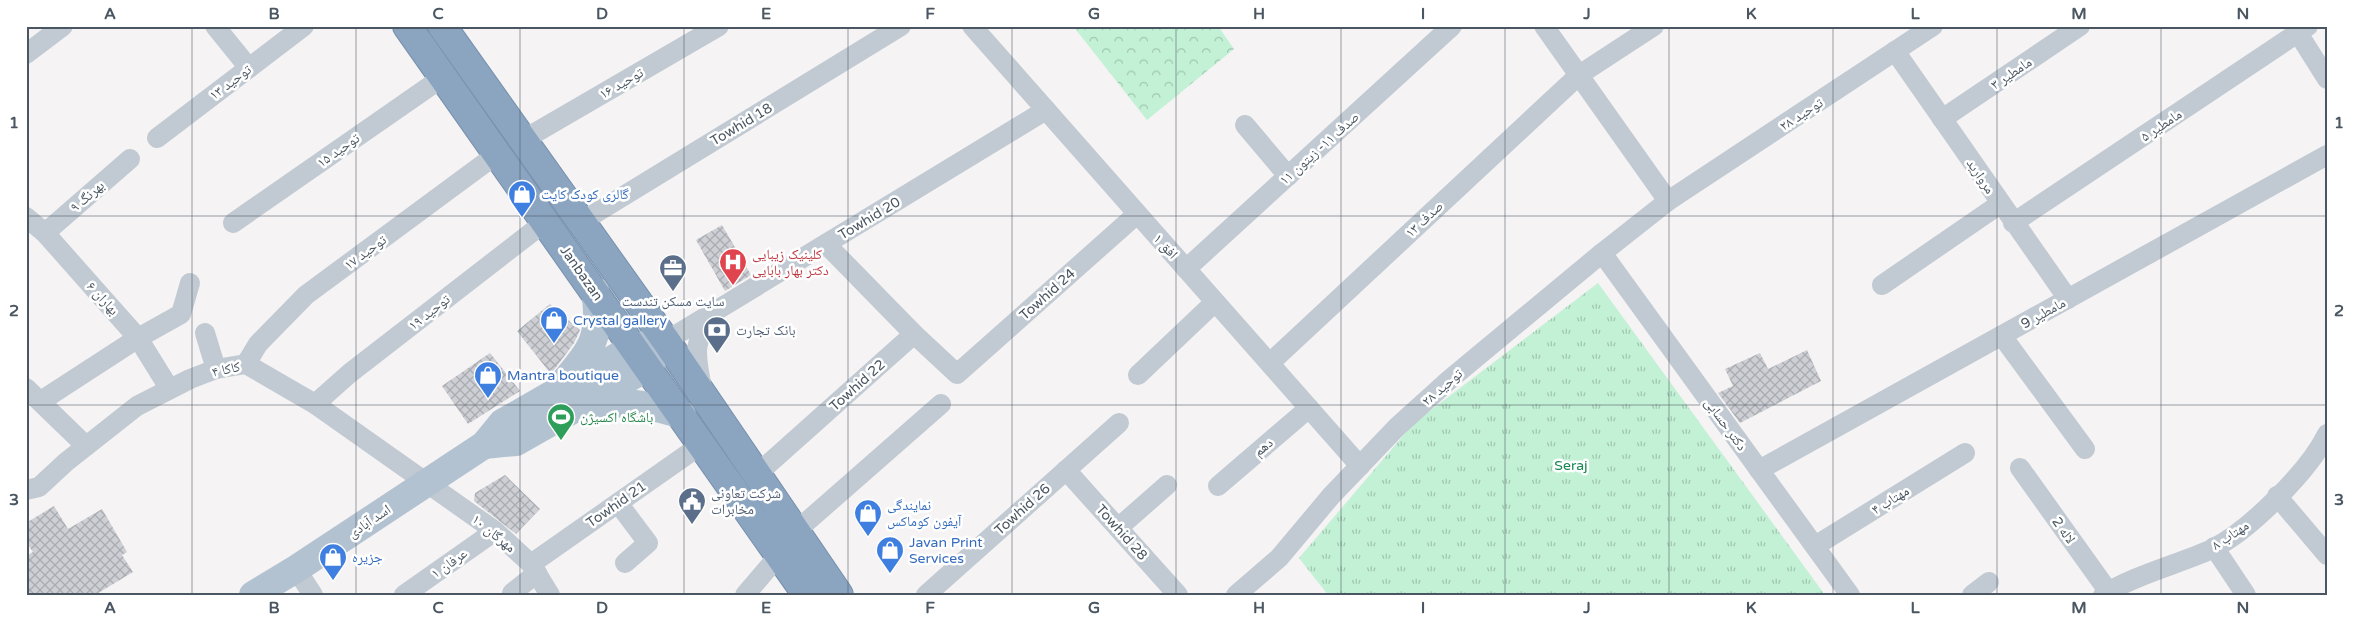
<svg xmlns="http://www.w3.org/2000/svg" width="2353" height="621" font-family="'Varela Round','Noto Naskh Arabic',sans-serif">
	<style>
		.forest { fill: url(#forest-crowns) }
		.park { fill: url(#park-tufts) }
		.building { fill: url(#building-cross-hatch) }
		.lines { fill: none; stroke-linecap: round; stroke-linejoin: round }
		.highway-casing { stroke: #7690ad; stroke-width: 30 }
		.street { stroke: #c1cad2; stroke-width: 20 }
		.primary { stroke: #b3c2d1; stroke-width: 28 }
		.highway { stroke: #8ba5c1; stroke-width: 28 }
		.grid { fill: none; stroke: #4a5661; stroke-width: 1; stroke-opacity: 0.55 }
		.labels { text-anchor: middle; stroke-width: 5; stroke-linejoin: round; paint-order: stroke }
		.street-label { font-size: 14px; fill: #4a5661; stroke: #fff }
		.shop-label { font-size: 14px; fill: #366cbe; stroke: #fff; text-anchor: start }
		.health-label { font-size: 14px; fill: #be3a42; stroke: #fff; text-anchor: start }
		.service-label { font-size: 14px; fill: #4e5e75; stroke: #fff; text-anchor: start }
		.leisure-label { font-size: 14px; fill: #27864d; stroke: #fff; text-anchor: start }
		.park-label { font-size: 14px; fill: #17864f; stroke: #fff }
		.neatline { fill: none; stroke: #4a5661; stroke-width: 2 }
		.grid-label { font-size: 16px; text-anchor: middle; font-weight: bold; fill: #4a5661 }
	</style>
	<defs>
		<pattern id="forest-crowns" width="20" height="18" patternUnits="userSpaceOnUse" patternTransform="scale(1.25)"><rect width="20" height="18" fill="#c3f1d5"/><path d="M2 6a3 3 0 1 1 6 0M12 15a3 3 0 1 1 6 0" fill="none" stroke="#a0c6b0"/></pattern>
		<pattern id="park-tufts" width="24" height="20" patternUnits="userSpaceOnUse" patternTransform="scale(1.25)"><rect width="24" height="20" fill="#c3f1d5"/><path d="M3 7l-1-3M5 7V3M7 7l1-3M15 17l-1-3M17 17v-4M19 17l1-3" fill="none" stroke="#a0c6b0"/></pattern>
		<pattern id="building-cross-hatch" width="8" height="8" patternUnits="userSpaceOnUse" patternTransform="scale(1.25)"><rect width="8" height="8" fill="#cdcfd5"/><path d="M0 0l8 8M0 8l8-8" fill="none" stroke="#a8abb0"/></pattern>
	</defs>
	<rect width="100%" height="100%" fill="#f5f3f3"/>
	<polygon class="forest" points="1073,26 1218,26 1234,49 1147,120"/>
	<polygon class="park" points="1598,283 1825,595 1328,595 1299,558 1414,423"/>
	<g class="building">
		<polygon points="722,225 751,275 725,291 696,240"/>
		<polygon points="550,304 580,330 574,343 551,374 517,331"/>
		<polygon points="1807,350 1821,381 1740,423 1718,393 1733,386 1725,369 1760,353 1768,369"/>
		<polygon points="490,353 520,391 468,424 442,386"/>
		<polygon points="505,475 540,509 516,534 474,501 475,493"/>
		<polygon points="54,506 68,529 102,509 127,552 122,555 133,572 95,595 26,595 26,556 33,552 26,542 26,523"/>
	</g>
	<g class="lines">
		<g class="highway-casing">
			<g id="highway">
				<polyline points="407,26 807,595"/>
				<polyline points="442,26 666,341 839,595"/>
			</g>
		</g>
		<g class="street">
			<polyline points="215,26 249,68"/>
			<polyline points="972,26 1360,466"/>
			<polyline points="1544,26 1668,201"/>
			<polyline points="2298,33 2327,79"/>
			<polyline points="1895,51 2068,299"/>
			<polyline points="26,54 63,26"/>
			<polyline points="1942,119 2080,26"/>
			<polyline points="1245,125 1288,176"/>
			<polyline points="157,138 304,26"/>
			<polyline points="523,140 719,26"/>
			<polyline points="26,217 45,233 138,338 169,388"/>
			<polyline points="581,222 901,26"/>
			<polyline points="233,223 443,77"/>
			<polyline points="2013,223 2308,26"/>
			<polyline points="45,233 130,159"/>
			<polyline points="826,244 914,334"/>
			<polyline points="1602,253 1850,595"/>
			<polyline points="1186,269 1452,26"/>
			<polyline points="1882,285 2000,204"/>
			<polyline points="205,333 216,369"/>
			<polyline points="2002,336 2085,449"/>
			<polyline points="666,341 1046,110"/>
			<polyline points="1270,363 1579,75 1654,26"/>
			<polyline points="246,364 258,344 306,295 497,154"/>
			<polyline points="1138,375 1215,302"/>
			<polyline points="26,388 86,446"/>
			<path d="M702 388C696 356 691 341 714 315"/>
			<polyline points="41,401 138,338 181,314 190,283"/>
			<polyline points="315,404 350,373 545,222"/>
			<polyline points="2020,468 2108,591"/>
			<polyline points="1066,470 1178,595"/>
			<polyline points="1759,470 2327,155"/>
			<polyline points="756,475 914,334 957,374 1137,214"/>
			<polyline points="1218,486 1309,408"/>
			<polyline points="26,490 39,487 66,462 137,406 190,379 216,369 246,364 315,404 495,531 531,564 550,595"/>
			<polyline points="2277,496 2327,555"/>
			<polyline points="618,503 648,543 625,563"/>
			<polyline points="1118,528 1167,485"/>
			<polyline points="795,532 941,404"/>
			<polyline points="1815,546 1965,453"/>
			<polyline points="2214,547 2246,595"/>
			<polyline points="531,564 702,444"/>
			<polyline points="296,569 313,595"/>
			<polyline points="512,593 537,573"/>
			<polyline points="404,595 495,531"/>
			<polyline points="745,595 779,555"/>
			<polyline points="926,595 1119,423"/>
			<polyline points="1236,595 1279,558 1331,496 1397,427 1449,380 1602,253 1668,201 1933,26"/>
			<polyline points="1972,595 1989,582"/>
			<path d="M2103 595C2132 576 2179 564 2212 549 2249 531 2309 471 2327 434"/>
		</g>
		<g class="primary">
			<path d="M564 382C592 348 602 337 595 291"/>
			<path d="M587 408C624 399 646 404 682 415"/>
			<polyline points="484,445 516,442 648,367 660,349"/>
			<polyline points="253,595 296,569 484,445 502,423 634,347 666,341"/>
		</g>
		<use href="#highway" class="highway"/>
	</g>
	<path class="grid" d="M192 26V595M356 26V595M520 26V595M684 26V595M848 26V595M1012 26V595M1176 26V595M1341 26V595M1505 26V595M1669 26V595M1833 26V595M1997 26V595M2161 26V595M26 216H2327M26 405H2327"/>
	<defs>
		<g id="shop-pin" transform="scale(1.4375)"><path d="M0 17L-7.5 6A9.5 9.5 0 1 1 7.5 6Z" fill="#3f7fe0" stroke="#fff"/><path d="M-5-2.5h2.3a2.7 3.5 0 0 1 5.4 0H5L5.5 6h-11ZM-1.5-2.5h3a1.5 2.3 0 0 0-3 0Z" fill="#fff"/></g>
		<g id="hospital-pin" transform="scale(1.4375)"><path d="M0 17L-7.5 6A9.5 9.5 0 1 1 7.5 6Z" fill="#e0444e" stroke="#fff"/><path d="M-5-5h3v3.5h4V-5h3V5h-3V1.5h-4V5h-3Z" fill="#fff"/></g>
		<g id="office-pin" transform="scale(1.4375)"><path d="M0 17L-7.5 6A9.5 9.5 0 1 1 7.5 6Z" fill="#5c6f8a" stroke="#fff"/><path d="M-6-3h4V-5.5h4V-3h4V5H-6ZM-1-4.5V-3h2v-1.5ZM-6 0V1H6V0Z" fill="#fff"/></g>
		<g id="bank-pin" transform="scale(1.4375)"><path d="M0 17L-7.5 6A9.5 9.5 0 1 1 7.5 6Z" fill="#5c6f8a" stroke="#fff"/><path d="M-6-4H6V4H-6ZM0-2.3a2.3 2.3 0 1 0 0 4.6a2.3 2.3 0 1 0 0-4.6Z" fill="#fff"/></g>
		<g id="stadium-pin" transform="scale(1.4375)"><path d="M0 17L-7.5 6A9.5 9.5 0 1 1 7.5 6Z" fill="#2e9e5b" stroke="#fff"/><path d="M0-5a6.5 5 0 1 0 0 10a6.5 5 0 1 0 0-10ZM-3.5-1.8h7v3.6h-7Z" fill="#fff"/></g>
		<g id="civic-pin" transform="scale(1.4375)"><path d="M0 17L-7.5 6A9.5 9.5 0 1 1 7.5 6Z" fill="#5c6f8a" stroke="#fff"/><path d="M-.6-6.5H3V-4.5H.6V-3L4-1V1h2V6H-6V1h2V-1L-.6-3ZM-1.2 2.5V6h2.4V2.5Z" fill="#fff"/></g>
	</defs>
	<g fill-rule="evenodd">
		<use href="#shop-pin" x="522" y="194"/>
		<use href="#hospital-pin" x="733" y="262"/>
		<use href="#office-pin" x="673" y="268"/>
		<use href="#shop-pin" x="554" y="320"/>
		<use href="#bank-pin" x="717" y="330"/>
		<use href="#shop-pin" x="488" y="375"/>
		<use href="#stadium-pin" x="561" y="417"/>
		<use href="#civic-pin" x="692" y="501"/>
		<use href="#shop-pin" x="868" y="513"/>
		<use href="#shop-pin" x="890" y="550"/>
		<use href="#shop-pin" x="333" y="557"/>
	</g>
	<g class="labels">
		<g class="street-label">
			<text transform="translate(2011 73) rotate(-34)" y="5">مامطیر ۳</text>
			<text transform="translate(230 82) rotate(-37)" y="5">توحید ۱۳</text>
			<text transform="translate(621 83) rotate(-30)" y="5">توحید ۱۶</text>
			<text transform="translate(1801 114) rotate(-33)" y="5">توحید ۲۸</text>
			<text transform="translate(741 124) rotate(-31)" y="5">Towhid 18</text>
			<text transform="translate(2161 125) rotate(-34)" y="5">مامطیر ۵</text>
			<text transform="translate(1319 148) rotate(-42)" y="5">صدف ۱۱- زیتون ۱۱</text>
			<text transform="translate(338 150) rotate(-35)" y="5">توحید ۱۵</text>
			<text transform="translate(1981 176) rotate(56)" y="5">مروارید</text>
			<text transform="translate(87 196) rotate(-41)" y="5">بهرنگ ۹</text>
			<text transform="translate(869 218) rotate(-31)" y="5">Towhid 20</text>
			<text transform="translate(1424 219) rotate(-43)" y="5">صدف ۱۳</text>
			<text transform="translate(1166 246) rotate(48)" y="5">افق ۱</text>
			<text transform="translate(365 252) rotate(-36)" y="5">توحید ۱۷</text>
			<text transform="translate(582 273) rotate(55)" y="5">Janbazan</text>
			<text transform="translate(1047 294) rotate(-42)" y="5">Towhid 24</text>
			<text transform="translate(103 298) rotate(48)" y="5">بهاران ۶</text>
			<text transform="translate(429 312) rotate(-38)" y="5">توحید ۱۹</text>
			<text transform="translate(2043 313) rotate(-29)" y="5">مامطیر 9</text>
			<text transform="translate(226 369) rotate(-12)" y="5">کاکا ۴</text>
			<text transform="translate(857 385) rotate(-42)" y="5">Towhid 22</text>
			<text transform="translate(1442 387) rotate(-41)" y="5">توحید ۲۸</text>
			<text transform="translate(1726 424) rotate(54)" y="5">دکتر حسابی</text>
			<text transform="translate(1263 447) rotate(-40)" y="5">دهم</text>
			<text transform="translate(1890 500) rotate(-32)" y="5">مهتاب ۴</text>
			<text transform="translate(616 504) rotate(-35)" y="5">Towhid 21</text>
			<text transform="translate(1022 509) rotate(-42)" y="5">Towhid 26</text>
			<text transform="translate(369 521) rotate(-34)" y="5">اسد آبادی</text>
			<text transform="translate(2064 530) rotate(54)" y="5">لاله 2</text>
			<text transform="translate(1122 532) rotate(48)" y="5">Towhid 28</text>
			<text transform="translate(494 533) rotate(39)" y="5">مهرگان ۱۰</text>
			<text transform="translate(2230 535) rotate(-34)" y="5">مهتاب ۸</text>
			<text transform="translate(449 563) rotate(-35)" y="5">عرفان ۱</text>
		</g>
		<g class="shop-label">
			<text x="541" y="199">گالری کودک کایت</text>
			<text x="573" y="325">Crystal gallery</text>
			<text x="507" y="380">Mantra boutique</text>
			<text x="887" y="510">نمایندگی<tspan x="887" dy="16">آیفون کوماکس</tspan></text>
			<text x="909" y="547">Javan Print<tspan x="909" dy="16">Services</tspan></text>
			<text x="352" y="562">جزیره</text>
		</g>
		<g class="health-label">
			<text x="752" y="259">کلینیک زیبایی<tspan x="752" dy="16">دکتر بهار بابایی</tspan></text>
		</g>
		<g class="service-label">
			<text x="673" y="306" text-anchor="middle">سایت مسکن تندست</text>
			<text x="736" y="335">بانک تجارت</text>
			<text x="711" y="498">شرکت تعاونی<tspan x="711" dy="16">مخابرات</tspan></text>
		</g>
		<g class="leisure-label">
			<text x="580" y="422">باشگاه اکسیژن</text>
		</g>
		<g class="park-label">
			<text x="1571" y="470">Seraj</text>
		</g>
	</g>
	<rect width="2353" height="621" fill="none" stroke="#ffffff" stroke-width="55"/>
	<rect x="28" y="28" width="2298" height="566" class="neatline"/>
	<g class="grid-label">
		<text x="110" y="19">A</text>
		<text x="274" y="19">B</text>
		<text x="438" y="19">C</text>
		<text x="602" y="19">D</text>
		<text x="766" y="19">E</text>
		<text x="930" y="19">F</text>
		<text x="1094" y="19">G</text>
		<text x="1259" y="19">H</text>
		<text x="1423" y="19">I</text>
		<text x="1587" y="19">J</text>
		<text x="1751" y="19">K</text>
		<text x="1915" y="19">L</text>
		<text x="2079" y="19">M</text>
		<text x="2243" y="19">N</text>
		<text x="14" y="128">1</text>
		<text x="2339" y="128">1</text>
		<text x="14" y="316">2</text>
		<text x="2339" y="316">2</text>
		<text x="14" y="505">3</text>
		<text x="2339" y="505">3</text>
		<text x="110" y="613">A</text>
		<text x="274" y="613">B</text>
		<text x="438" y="613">C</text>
		<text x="602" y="613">D</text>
		<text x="766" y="613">E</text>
		<text x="930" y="613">F</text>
		<text x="1094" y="613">G</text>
		<text x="1259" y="613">H</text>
		<text x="1423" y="613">I</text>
		<text x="1587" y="613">J</text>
		<text x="1751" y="613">K</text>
		<text x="1915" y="613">L</text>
		<text x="2079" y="613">M</text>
		<text x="2243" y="613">N</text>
	</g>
</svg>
